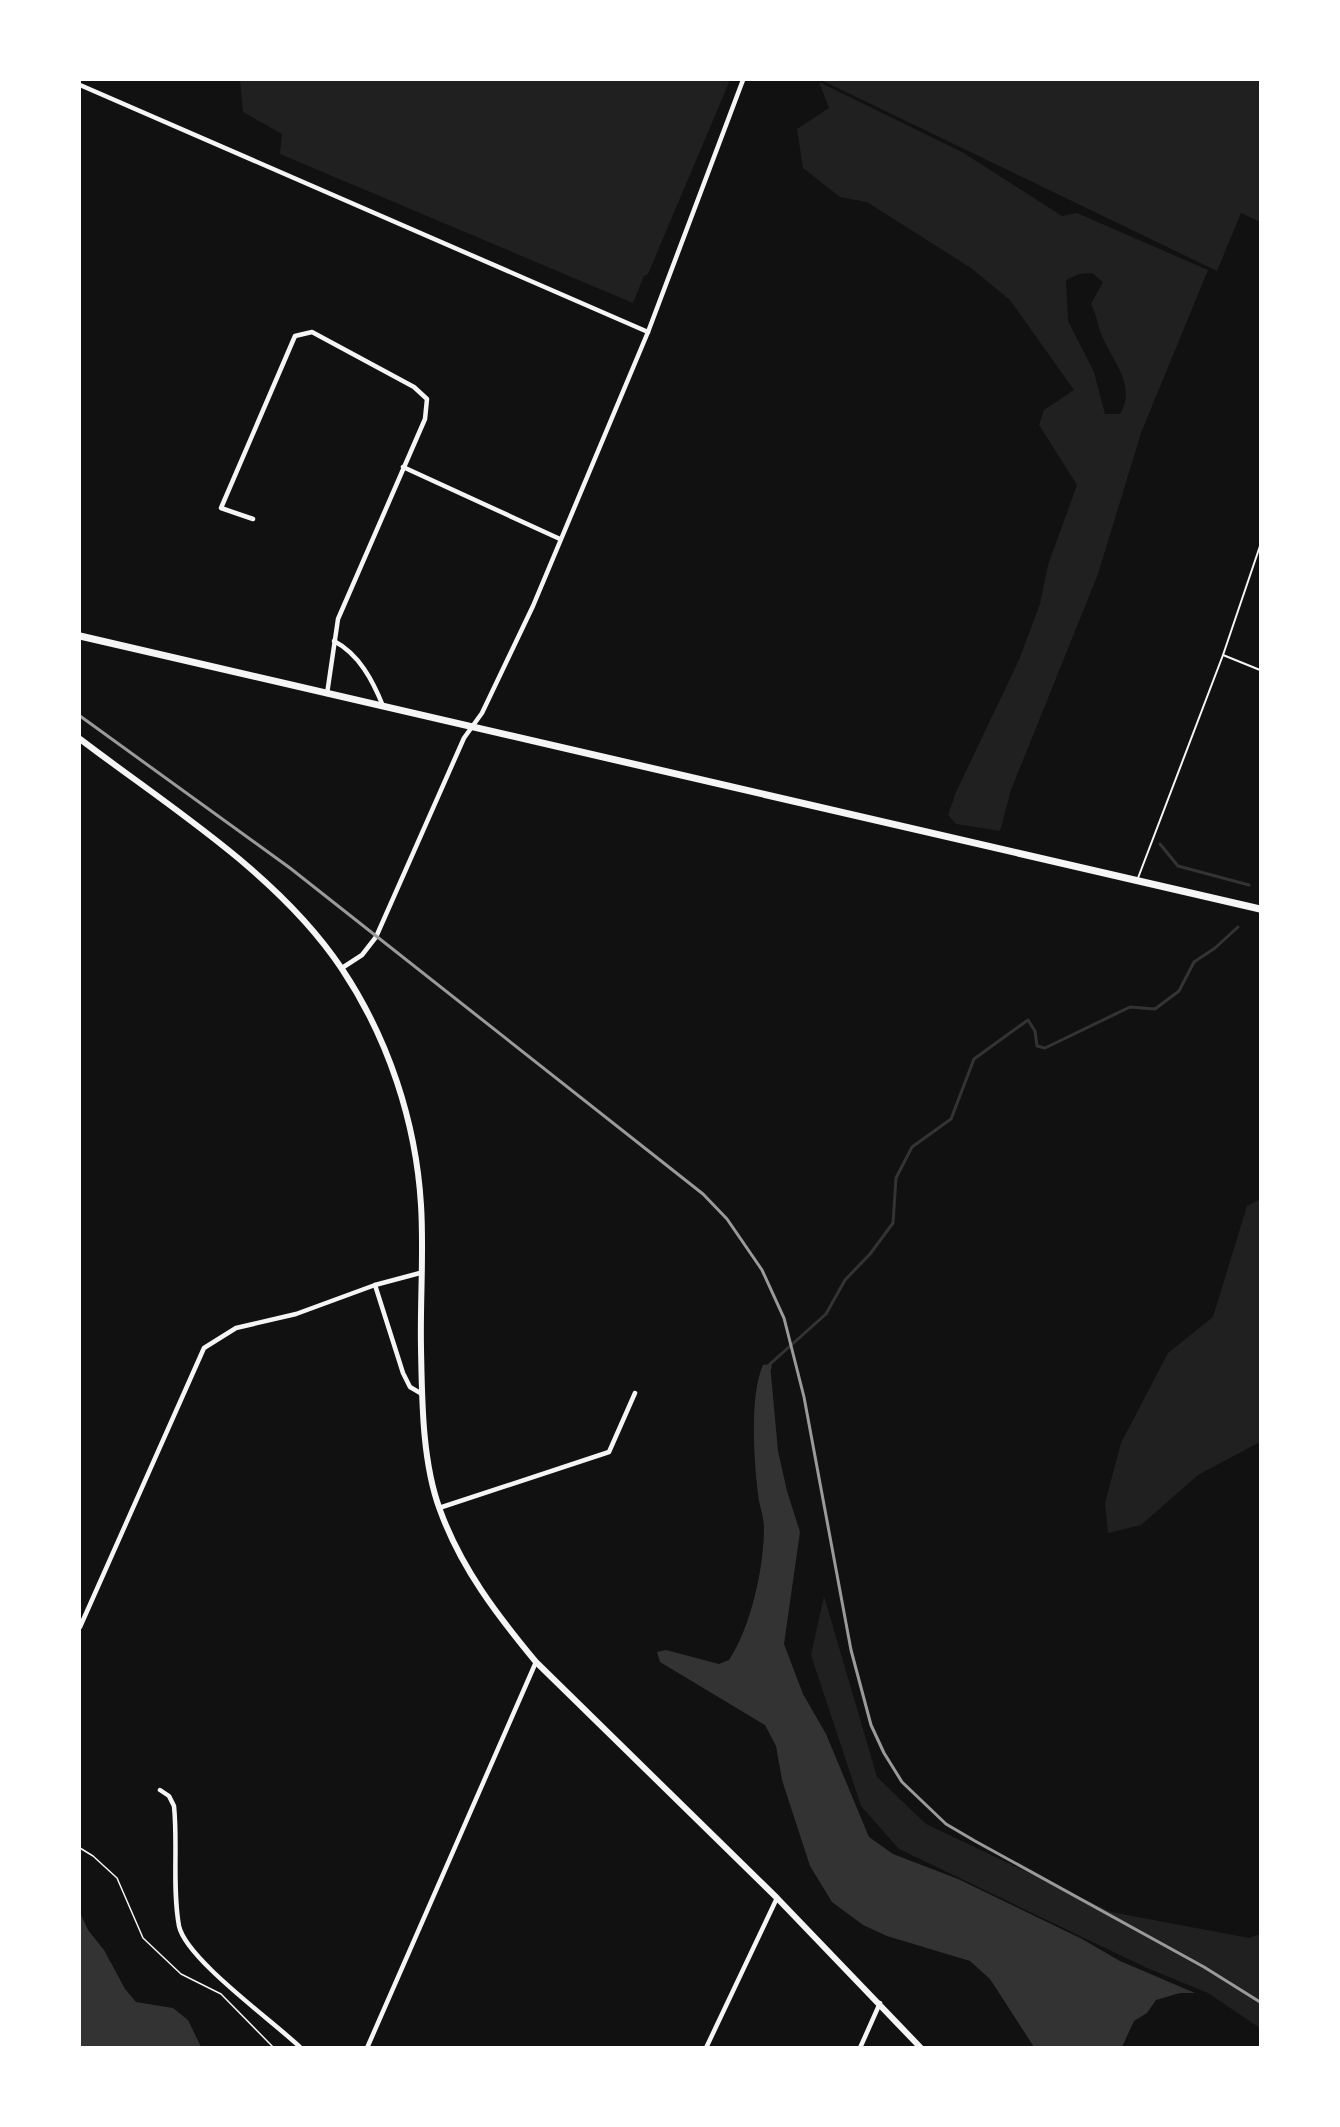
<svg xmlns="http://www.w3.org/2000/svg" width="1340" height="2127" font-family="'Archivo Narrow',sans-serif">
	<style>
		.green { fill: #202020; fill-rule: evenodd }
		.water { fill: #333 }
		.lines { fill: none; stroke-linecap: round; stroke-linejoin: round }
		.stream { stroke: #333; stroke-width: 3 }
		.path { stroke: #f5f5f5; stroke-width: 1.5 }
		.service { stroke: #f5f5f5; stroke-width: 2 }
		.minor { stroke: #f5f5f5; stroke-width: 4.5 }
		.secondary { stroke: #f5f5f5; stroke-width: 6 }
		.primary { stroke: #f5f5f5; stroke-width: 7 }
		.rail { stroke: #9a9a9a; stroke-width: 3 }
	</style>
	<rect width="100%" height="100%" fill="#111"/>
	<g class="green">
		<polygon points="240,80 730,80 648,274 644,276 633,303 280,154 282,134 243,112"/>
		<polygon points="821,80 1260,80 1260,222 1241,213 1217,271"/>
		<path d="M819 82 962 152 1062 216 1077 213 1208 270 1141 433 1098 574 1011 790 1000 831 956 824 948 815 956 792 1019 660 1040 604 1048 565 1077 485 1039 425 1044 410 1074 390 1010 300 971 268 867 202 840 197 803 168 797 129 829 108ZM1092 273 1103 282 1091 304C1096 314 1097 321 1100 331 1110 359 1138 384 1120 414H1105L1094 372 1068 321 1066 280 1079 274Z"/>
		<polygon points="1260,1199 1260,1442 1198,1475 1141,1525 1108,1533 1105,1503 1121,1443 1168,1353 1213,1317 1247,1206"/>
		<polygon points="824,1596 877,1777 926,1824 1111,1912 1249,1938 1260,1934 1260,2028 1208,1993 1147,1968 899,1849 861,1806 811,1655"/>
	</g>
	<g class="water">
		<path d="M770 1364 778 1451 787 1491 800 1532 784 1644 803 1694 826 1734 869 1837 893 1854 958 1879 1082 1939 1120 1961 1195 1993H1180L1156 2000 1147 2013 1134 2021 1122 2047H1034L990 1979 970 1961 887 1936 863 1925 832 1902 810 1866 782 1780 776 1746 765 1725 660 1662 657 1652 666 1650 719 1664 729 1660C751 1627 764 1567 764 1528 764 1519 761 1510 759 1501 754 1466 749 1396 763 1365Z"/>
		<polygon points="80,1913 88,1930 104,1950 125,1989 136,2002 173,2008 188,2020 201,2047 80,2047"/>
	</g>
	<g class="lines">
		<g class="stream">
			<polyline points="1160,844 1178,866 1249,885"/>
			<polyline points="770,1368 770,1364 826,1314 845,1280 870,1254 893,1223 896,1178 912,1147 951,1119 974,1059 1028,1020 1035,1031 1037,1046 1045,1048 1130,1007 1155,1009 1179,991 1194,962 1215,948 1238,927"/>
		</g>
		<polyline class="path" points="80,1848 93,1856 117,1878 143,1938 181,1974 221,1994 274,2048"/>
		<g class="service">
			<polyline points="1223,655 1260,670"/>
			<polyline points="1138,878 1223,655 1260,546"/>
		</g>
		<g class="minor">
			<polyline points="80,85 648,332"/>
			<polyline points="403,467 560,539"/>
			<polyline points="253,519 221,508 295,336 312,332 414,387 427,399 425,419 338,619 327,694"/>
			<path d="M334 641C359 654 373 681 383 706"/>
			<polyline points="342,968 362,955 376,937 464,738 482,713 533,606 648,332 743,80"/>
			<polyline points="375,1285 403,1373 410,1387 422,1394"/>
			<polyline points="439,1508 609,1452 635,1393"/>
			<polyline points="80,1627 204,1348 236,1328 296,1314 375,1285 420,1273"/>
			<path d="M160 1790 169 1796 174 1806C178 1845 172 1887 179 1926 186 1959 273 2021 301 2048"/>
			<polyline points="367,2048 536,1662"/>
			<polyline points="706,2048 777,1898"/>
			<polyline points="860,2048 880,2003"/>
		</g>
		<path class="secondary" d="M80 739C169 807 279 874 342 969 388 1038 416 1122 421 1205 424 1252 420 1300 421 1348 422 1399 422 1462 440 1510 461 1568 497 1615 536 1662L777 1898 921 2048"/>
		<polyline class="primary" points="80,636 1260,909"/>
		<polyline class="rail" points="80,716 290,868 703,1194 727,1219 762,1270 784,1318 804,1397 851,1650 871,1725 884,1753 902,1782 946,1824 975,1841 1204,1967 1260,2002"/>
	</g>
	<rect width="1340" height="2127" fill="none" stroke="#ffffff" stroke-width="162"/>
</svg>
